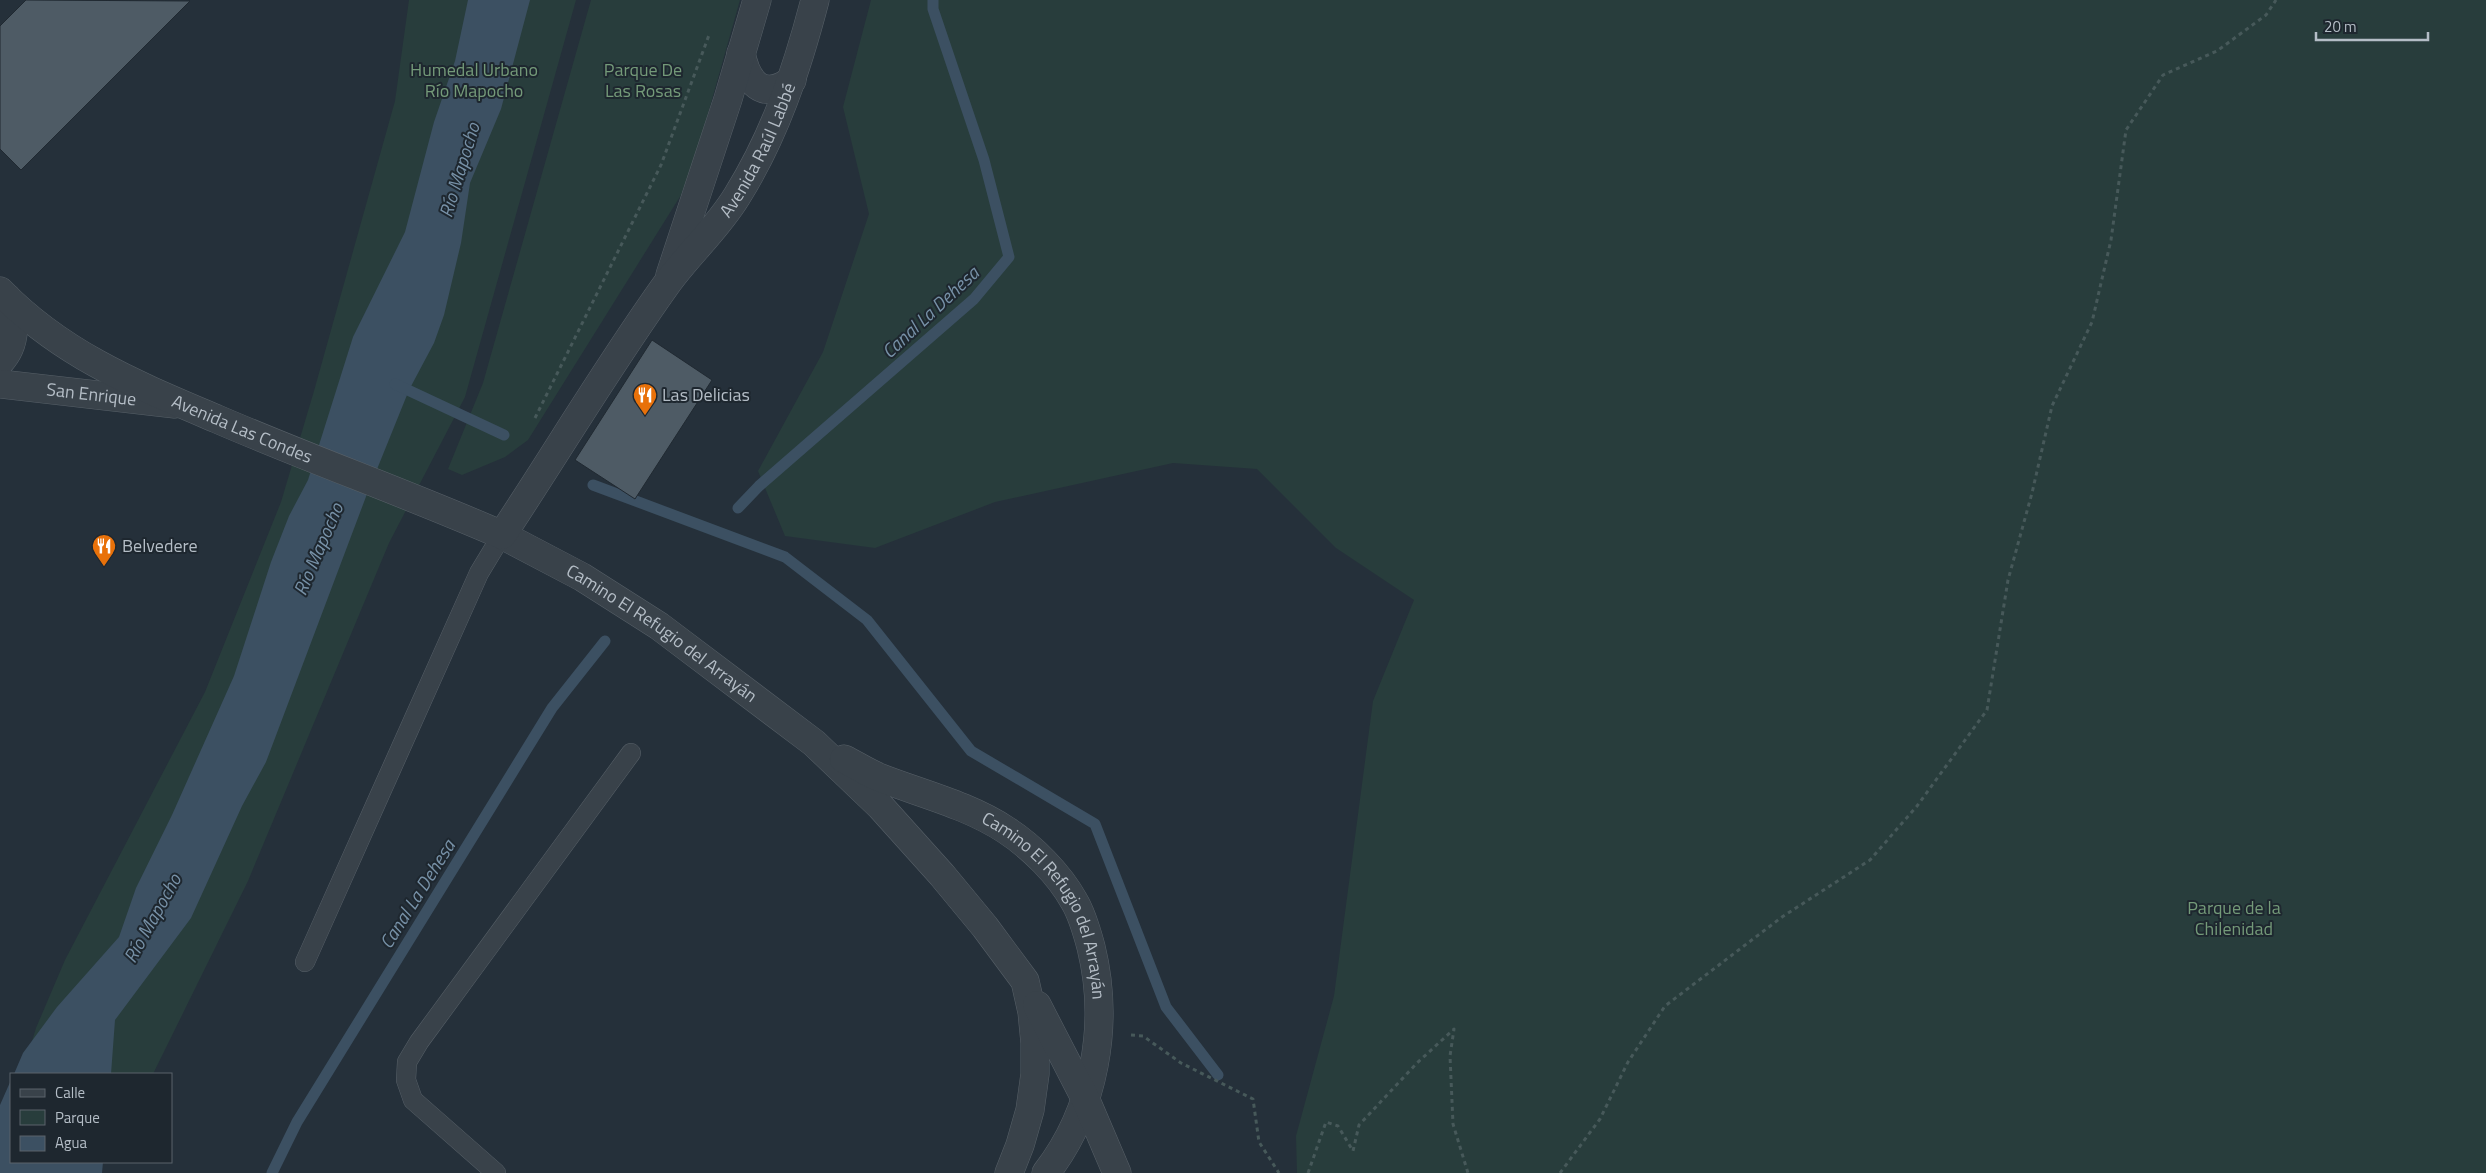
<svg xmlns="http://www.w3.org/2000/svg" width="2486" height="1173" font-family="'Titillium Web',sans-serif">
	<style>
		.green { fill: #283d3c }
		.water { fill: #3c5062 }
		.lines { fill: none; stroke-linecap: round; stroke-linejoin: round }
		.stream { stroke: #3c5062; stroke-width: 11 }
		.building { fill: #4e5b65; stroke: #202931 }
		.service-casing { stroke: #576068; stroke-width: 20 }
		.minor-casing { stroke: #576068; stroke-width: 29 }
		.tertiary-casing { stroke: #576068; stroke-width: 29 }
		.path { stroke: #47595a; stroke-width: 3; stroke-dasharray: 4 4; stroke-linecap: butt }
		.service { stroke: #39424a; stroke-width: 19 }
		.minor { stroke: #39424a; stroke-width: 28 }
		.tertiary { stroke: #39424a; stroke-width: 28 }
		.labels { text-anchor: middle; stroke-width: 4; stroke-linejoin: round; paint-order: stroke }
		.park-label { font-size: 18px; fill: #749a79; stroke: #1e272f }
		.street-label { font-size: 18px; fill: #b4bdc6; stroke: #1e272f }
		.poi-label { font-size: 18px; fill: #b4bdc6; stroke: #1e272f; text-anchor: start }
		.water-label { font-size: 19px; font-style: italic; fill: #7791a7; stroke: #1e272f }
	</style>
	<rect width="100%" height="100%" fill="#25303a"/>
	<g class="green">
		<polygon points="409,0 576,0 465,397 389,543 248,881 153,1074 22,1074 36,1028 65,960 205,692 281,502 314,391 395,101"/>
		<polygon points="591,0 740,0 696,156 681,195 528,440 505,457 462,475 448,469 483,383"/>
		<polygon points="871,0 2486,0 2486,1173 1297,1173 1296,1136 1334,996 1373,701 1414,600 1336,548 1257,469 1173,463 995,502 875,548 785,536 758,471 823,352 869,214 843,107"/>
	</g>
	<g class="water">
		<polygon points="468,0 530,0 501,109 470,183 461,243 444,315 434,343 409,390 367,494 266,762 242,806 191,918 115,1020 111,1074 14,1074 23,1053 57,1007 119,937 136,888 172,815 234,676 271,562 289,516 308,480 353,337 405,232 434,122 455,61"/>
		<polygon points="11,1080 11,1162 103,1162 102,1173 0,1173 0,1105"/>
	</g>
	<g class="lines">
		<g class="stream">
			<polyline points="395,384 504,435"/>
			<polyline points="593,485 785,557 867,620 971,751 1095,824 1166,1007 1218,1075"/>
			<polyline points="738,508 759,486 974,299 1009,257 984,160 933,9 933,0"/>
			<polyline points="272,1173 297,1122 552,708 605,641"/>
		</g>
	</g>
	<g class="building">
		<polygon points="26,0 190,1 21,170 0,149 0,26"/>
		<polygon points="652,340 712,380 635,499 575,460"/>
	</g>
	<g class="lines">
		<g class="service-casing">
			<g id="service">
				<polyline points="305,962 479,573 502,535"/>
				<polyline points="496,1173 413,1100 406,1080 407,1062 419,1042 631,753"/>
			</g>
		</g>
		<g class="minor-casing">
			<g id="minor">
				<path d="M0 362C17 344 16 319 7 298"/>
				<path id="s1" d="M0 384 175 404"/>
				<path id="s2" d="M502 535 582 577 659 626 814 743 880 806 942 875 985 927 1025 981 1032 1012 1035 1043V1074L1030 1110 1020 1145 1009 1173"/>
				<path id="s3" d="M844 759C856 765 868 773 881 778 922 794 968 805 1006 830 1032 847 1059 874 1074 901 1082 914 1087 932 1091 947 1110 1024 1095 1110 1046 1173"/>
				<polyline points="1037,1005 1085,1098 1117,1173"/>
			</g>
		</g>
		<g class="tertiary-casing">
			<g id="tertiary">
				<path d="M741 53C747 82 762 102 792 80"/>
				<polyline points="670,275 728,99 757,0"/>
				<path id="s4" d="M0 291C62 355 137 385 217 419 312 460 408 494 502 535 557 452 608 366 666 285 688 254 717 229 737 196 775 135 797 69 815 0"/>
			</g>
		</g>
		<g class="path">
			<polyline points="535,418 661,165 709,35"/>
			<polyline points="1131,1035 1143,1036 1181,1063 1253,1099 1259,1142 1279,1173"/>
			<polyline points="1308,1173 1326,1122 1338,1126 1353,1151 1359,1125 1417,1063 1454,1029 1450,1056 1453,1124 1468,1173"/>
			<polyline points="1560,1173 1600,1119 1628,1062 1665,1006 1782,917 1870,860 1917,806 1987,710 2008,580 2032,493 2052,406 2092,322 2111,240 2126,130 2163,75 2217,51 2266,15 2276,0"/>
		</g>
		<use href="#service" class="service"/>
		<use href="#minor" class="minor"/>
		<use href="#tertiary" class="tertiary"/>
	</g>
	<defs>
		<g id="restaurant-pin" transform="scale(1.25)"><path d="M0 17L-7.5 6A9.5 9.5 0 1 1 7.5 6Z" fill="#e8710a" stroke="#1e272f"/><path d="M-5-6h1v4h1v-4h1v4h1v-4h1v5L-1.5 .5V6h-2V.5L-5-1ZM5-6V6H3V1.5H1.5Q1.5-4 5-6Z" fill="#fff"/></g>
	</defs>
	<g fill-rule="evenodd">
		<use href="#restaurant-pin" x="645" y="395"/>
		<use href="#restaurant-pin" x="104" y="546"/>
	</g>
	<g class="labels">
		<g class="park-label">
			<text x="474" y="76">Humedal Urbano<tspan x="474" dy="21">Río Mapocho</tspan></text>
			<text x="643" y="76">Parque De<tspan x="643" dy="21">Las Rosas</tspan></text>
			<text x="2234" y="914">Parque de la<tspan x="2234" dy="21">Chilenidad</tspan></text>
		</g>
		<g class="street-label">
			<text dy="6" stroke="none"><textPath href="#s4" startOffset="1025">Avenida Raúl Labbé</textPath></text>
			<text dy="6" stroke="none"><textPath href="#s1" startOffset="92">San Enrique</textPath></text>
			<text dy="6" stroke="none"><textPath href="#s4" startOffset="281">Avenida Las Condes</textPath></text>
			<text dy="6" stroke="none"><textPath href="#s2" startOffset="188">Camino El Refugio del Arrayán</textPath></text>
			<text dy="6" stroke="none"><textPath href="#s3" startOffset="265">Camino El Refugio del Arrayán</textPath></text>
		</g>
		<g class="poi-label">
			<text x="662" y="401">Las Delicias</text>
			<text x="122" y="552">Belvedere</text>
		</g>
		<g class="water-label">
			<text transform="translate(459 170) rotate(-73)" y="7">Río Mapocho</text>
			<text transform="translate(930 312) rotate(-43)" y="7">Canal La Dehesa</text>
			<text transform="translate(318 549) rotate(-67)" y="7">Río Mapocho</text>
			<text transform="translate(417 894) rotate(-58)" y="7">Canal La Dehesa</text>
			<text transform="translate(152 918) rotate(-61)" y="7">Río Mapocho</text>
		</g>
	</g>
	<rect x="10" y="1073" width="162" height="90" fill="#1e272f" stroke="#5a636b"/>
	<rect x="20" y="1089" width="25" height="8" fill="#39424a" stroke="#5a636b"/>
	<text x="55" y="1098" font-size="15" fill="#b4bdc6">Calle</text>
	<rect x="20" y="1110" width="25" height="15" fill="#283d3c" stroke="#5a636b"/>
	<text x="55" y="1123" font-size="15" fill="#b4bdc6">Parque</text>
	<rect x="20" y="1136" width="25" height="15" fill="#3c5062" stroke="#5a636b"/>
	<text x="55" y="1148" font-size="15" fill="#b4bdc6">Agua</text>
	<path d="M2316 32v8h112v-8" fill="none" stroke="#b4bdc6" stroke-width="2.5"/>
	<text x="2324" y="32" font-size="15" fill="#b4bdc6" stroke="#1e272f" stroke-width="4" paint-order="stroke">20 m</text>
</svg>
